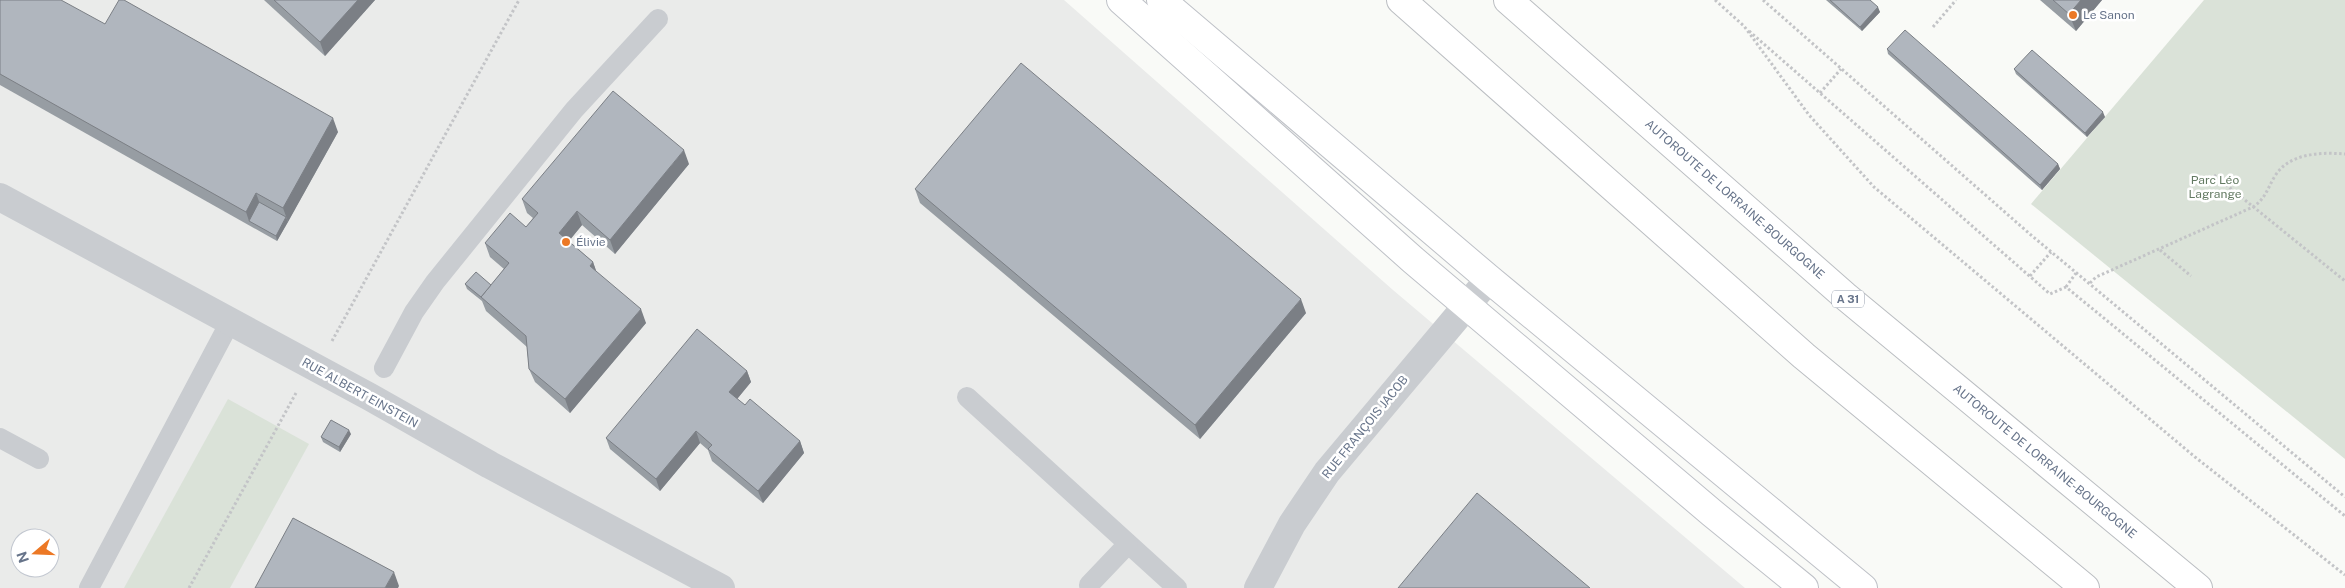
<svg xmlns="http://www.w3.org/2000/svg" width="2345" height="588" font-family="'Public Sans',sans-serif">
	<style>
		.built { fill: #eaebea; fill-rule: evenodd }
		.green { fill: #dae2d8 }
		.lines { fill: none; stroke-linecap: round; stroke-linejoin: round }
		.secondary-casing { stroke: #bec1c7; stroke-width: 30 }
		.highway-casing { stroke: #bbbec2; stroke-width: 30 }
		.path { stroke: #c3c4c7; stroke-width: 3; stroke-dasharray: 2.5 2.5; stroke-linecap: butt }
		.lane { stroke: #c9ccd0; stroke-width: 20 }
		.street { stroke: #c9ccd0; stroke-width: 28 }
		.secondary { stroke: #fff; stroke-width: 28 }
		.highway { stroke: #fff; stroke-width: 28 }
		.wall { fill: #979da3 }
		.shaded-wall { fill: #7b7f85 }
		.building { fill: #b0b6be; stroke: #7b7f85 }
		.poi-dot { fill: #ec7825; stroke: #fff; stroke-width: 2 }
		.labels { text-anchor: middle; stroke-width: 5; stroke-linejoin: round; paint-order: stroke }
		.shield { fill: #fff; stroke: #959ead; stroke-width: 1 }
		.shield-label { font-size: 11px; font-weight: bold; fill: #67748a }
		.poi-label { font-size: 12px; fill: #67748a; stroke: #fff; text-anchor: start }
		.park-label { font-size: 12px; fill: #637a62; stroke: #fff }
		.street-label { font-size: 12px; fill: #67748a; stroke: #fff }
	</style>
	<rect width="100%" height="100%" fill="#f9faf7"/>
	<path class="built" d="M0 0H1064L1393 290 1745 588H0ZM20 538H50V568H20Z"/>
	<g class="green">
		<polygon points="2204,0 2345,0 2345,459 2031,204"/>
		<polygon points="228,399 309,444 230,588 124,588"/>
	</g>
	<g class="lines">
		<g class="secondary-casing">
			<g id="secondary">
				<polyline points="1121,0 1413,260 1712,513 1804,588"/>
				<polyline points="1161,0 1489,279 1863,588"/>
			</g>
		</g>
		<g class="highway-casing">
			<g id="highway">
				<polyline points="1401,0 1804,356 2085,588"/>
				<path id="s1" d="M1508 0 1845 296 2198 588"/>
			</g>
		</g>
		<g class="path">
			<polyline points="1715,0 1744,26 1809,115 1874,187 2195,457 2345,575"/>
			<polyline points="1763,0 2031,235 2345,497"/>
			<polyline points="1933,27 1956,0"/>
			<polyline points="1749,31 2050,294 2066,287 2345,516"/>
			<polyline points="1820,93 1841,69"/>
			<polyline points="2214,175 2345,281"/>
			<polyline points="2160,250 2191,276"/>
			<polyline points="2030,276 2051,252"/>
			<path d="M2090 283 2096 277 2253 207C2266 198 2267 189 2275 176 2289 153 2321 152 2345 154"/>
			<polyline points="2066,287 2076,273"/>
			<polyline points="332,341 519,0"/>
			<polyline points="189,588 296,393"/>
		</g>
		<g class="lane">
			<polyline points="384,368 414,312 435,282 574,110 658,19"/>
			<polyline points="967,397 1177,588"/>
			<polyline points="0,438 39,459"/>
			<polyline points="1089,585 1128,544"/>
			<polyline points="89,588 230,322"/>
		</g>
		<g class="street">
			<polyline points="0,197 370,397 490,465 721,588"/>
			<polyline points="1258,588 1292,524 1327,472 1489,279"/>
		</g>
		<use href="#secondary" class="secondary"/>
		<use href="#highway" class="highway"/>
	</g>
	<g class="wall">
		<polygon points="0,0 105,24 338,132 277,241 0,85"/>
		<polygon points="264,0 375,0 325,56"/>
		<polygon points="1826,0 1870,0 1880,12 1862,31"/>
		<polygon points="2040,0 2102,0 2076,31"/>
		<polygon points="1887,49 2058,164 2060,169 2042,190 1888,54"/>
		<polygon points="2014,69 2105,117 2087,137 2016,74"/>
		<polygon points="689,164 615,254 582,225 569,241 593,262 596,271 646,323 570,413 535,382 529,369 527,347 486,311 482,301 467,289 465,284 491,285 504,269 490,257 485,243 526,227 533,218 527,213 522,199"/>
		<polygon points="915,189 1306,313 1200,439 920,203"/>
		<polygon points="747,371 751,382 737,399 745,405 800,441 804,453 763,503 712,461 708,450 700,443 660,491 610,449 606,438"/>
		<polygon points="351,434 340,452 323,442 321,437"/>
	</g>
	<g class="shaded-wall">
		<polygon points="358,0 375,0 325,56 320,42"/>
		<polygon points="2081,0 2102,0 2076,31 2069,14"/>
		<polygon points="1878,7 1880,12 1862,31 1860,27"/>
		<polygon points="2103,112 2105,117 2087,137 2085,133"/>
		<polygon points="333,118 338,132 288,222 283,208"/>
		<polygon points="684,150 689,164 615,254 610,240"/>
		<polygon points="2058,164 2060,169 2042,190 2040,185"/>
		<polygon points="256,193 261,207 249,221 246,212"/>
		<polygon points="577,211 582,225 564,247 559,233"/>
		<polygon points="286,217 288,222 277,241 276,236"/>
		<polygon points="593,262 598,276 590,266"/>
		<polygon points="1301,299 1306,313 1200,439 1195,425"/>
		<polygon points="641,309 646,323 570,413 565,399"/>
		<polygon points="747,371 751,382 733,404 729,392"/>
		<polygon points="349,430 351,434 340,452 339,447"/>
		<polygon points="696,431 700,443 660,491 656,479"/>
		<polygon points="800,441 804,453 763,503 758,491"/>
		<polygon points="394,572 399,586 398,588 385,588"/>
	</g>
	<g class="building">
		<polygon points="0,0 61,0 105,24 119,0 124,0 333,118 283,208 256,193 246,212 0,74"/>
		<polygon points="274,0 358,0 320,42"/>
		<polygon points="1830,0 1870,0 1878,7 1860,27"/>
		<polygon points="2053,0 2081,0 2069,14"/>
		<polygon points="1905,30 2058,164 2040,185 1887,49"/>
		<polygon points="2032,50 2103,112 2085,133 2014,69"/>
		<polygon points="1021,63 1301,299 1195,425 915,189"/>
		<polygon points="613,91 684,150 610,240 577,211 559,233 593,262 590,266 641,309 565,399 529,369 526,336 481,297 509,263 485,243 510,213 526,227 538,213 522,199"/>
		<polygon points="259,202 286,217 276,236 249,221"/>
		<polygon points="476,272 491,285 481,297 465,284"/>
		<polygon points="697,329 747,371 729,392 745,405 750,399 800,441 758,491 708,449 712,445 696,431 656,479 606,438"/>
		<polygon points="331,420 349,430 339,447 321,437"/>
		<polygon points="1477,493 1590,588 1398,588"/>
		<polygon points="293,518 394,572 385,588 255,588"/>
	</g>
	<g class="poi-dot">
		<circle cx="2073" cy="15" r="5"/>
		<circle cx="566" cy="242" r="5"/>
	</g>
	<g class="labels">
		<rect class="shield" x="1832" y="290.5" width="32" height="17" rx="4"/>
		<g class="shield-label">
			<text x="1848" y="303">A 31</text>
		</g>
		<g class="poi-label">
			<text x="2083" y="19">Le Sanon</text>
			<text x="576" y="246">Élivie</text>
		</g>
		<g class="park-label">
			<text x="2215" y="184">Parc Léo<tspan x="2215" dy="14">Lagrange</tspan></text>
		</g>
		<g class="street-label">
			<text dy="4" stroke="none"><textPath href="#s1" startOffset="302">AUTOROUTE DE LORRAINE-BOURGOGNE</textPath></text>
			<text transform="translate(360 393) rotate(29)" y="4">RUE ALBERT EINSTEIN</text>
			<text transform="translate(1365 427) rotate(-51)" y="4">RUE FRANÇOIS JACOB</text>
			<text dy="4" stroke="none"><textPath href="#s1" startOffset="708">AUTOROUTE DE LORRAINE-BOURGOGNE</textPath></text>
		</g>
	</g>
	<g transform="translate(35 553) rotate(251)"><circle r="24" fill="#ffffff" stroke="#c2c7d0"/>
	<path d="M0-4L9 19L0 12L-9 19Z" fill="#ec7825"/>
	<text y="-8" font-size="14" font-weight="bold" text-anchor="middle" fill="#67748a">N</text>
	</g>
</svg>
